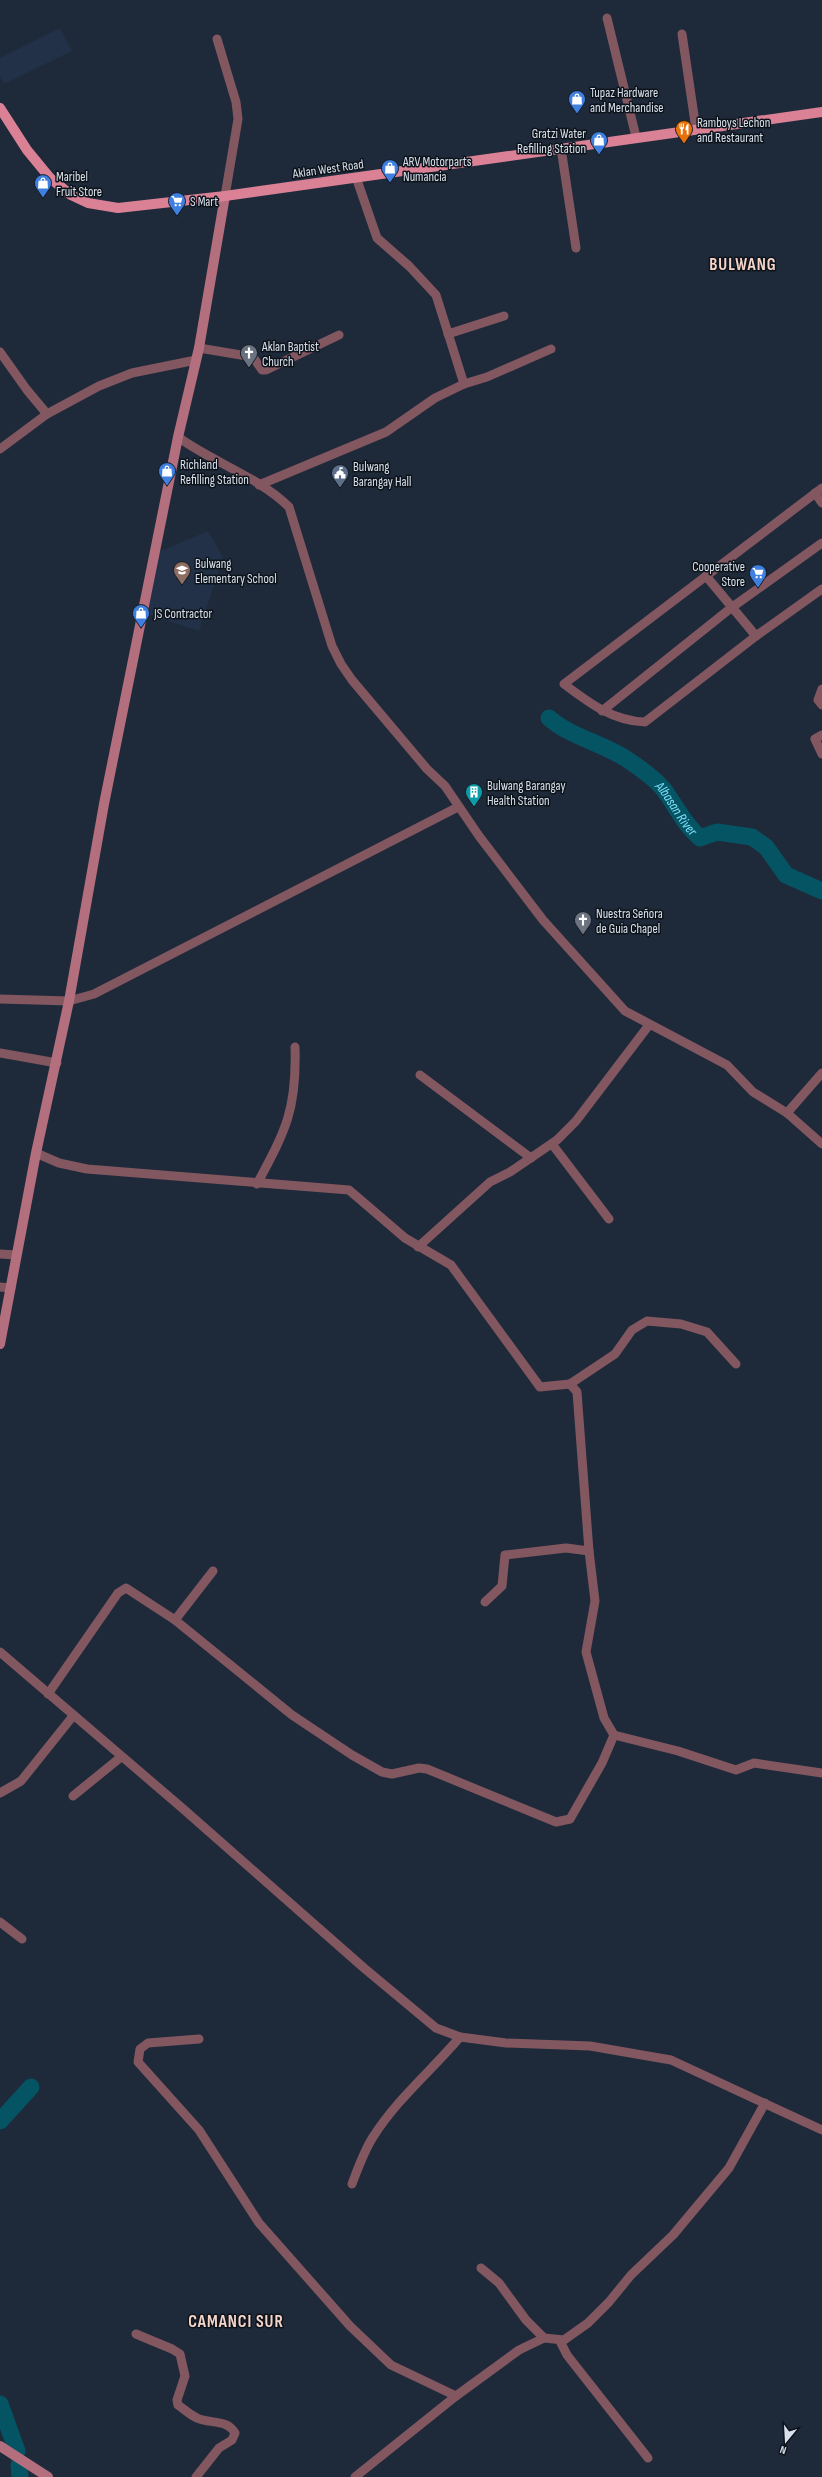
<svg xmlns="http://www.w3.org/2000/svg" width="822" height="2477" font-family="'Sofia Sans Condensed',sans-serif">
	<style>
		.built { fill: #223147 }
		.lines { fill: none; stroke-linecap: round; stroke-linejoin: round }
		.river { stroke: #055464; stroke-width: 17 }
		.street { stroke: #825760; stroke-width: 9 }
		.secondary { stroke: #b46f7e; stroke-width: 10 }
		.primary { stroke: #da8195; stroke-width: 10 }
		.labels { text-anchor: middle; stroke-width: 3; stroke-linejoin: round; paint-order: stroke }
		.poi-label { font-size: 13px; fill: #d8e0eb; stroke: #0d131a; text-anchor: start }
		.street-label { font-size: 13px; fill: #d8e0eb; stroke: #0d131a }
		.water-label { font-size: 14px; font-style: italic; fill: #7be0fa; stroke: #0d131a }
		.district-label { font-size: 17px; font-weight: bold; letter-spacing: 1px; fill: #f5d4c9; stroke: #0d131a }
	</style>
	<rect width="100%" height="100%" fill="#1e2a3a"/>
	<g class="built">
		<polygon points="60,28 72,51 4,84 0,76 0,58"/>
		<polygon points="208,531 223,557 199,631 144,613 158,552"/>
	</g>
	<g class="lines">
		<g class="river">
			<path id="s1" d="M549 718C572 738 603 743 628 760 640 768 659 781 667 794 678 810 685 825 700 838L717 832 752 837 766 847 786 875 822 891"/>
			<polyline points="0,2121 31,2087"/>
			<polyline points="0,2404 17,2451"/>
			<polyline points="19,2465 20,2477"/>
		</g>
		<g class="street">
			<polyline points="607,18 636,137"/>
			<polyline points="682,34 696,129"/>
			<polyline points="217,39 236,102 238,119 225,196"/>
			<polyline points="561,148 576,248"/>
			<polyline points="356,177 377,238 409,266 436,295 464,384"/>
			<polyline points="448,334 504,316"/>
			<polyline points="199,348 253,357 262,370 266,370 339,335"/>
			<polyline points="0,352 27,390 47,414 99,386 132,373 196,360"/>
			<path d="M178 437C212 462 259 477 289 507L332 646 341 664 352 680 427 769 445 786 479 836 543 920 625 1011 727 1065 753 1092 787 1113 822 1144"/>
			<polyline points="0,449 47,414"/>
			<polyline points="259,485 386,432 435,398 464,384 487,377 551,349"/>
			<path d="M822 488 564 684C589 703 613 721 645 722L756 636 822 589"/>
			<polyline points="815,493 822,503"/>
			<polyline points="706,576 756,636"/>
			<polyline points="822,689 818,700 822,705"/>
			<polyline points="602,711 731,608 822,543"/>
			<polyline points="822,735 815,739 822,754"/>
			<polyline points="0,999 69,1001 94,994 458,807"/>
			<polyline points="0,1053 57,1063"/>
			<polyline points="420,1075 531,1158"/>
			<polyline points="787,1113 822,1073"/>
			<polyline points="552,1144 609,1219"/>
			<polyline points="36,1153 59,1163 87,1169 349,1190 405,1238 451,1265 540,1387 570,1384 577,1392 589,1551 595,1601 586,1652 604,1718 614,1735 678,1751 736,1770 754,1763 822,1773"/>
			<path d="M257 1184C286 1130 297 1109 295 1047"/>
			<polyline points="418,1247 490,1182 510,1172 557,1140 576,1121 649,1025"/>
			<polyline points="0,1254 16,1255"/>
			<polyline points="0,1287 11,1288"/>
			<polyline points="570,1384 615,1354 632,1330 647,1321 681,1324 707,1332 736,1364"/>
			<polyline points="485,1602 502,1586 505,1555 566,1548 589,1551"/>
			<polyline points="175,1620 213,1571"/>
			<polyline points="0,1652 181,1807 364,1968 436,2028 460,2037 506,2043 590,2046 671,2060 822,2130"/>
			<polyline points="48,1694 118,1593 126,1588 175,1620 292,1715 352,1755 382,1772 392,1774 419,1768 427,1769 556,1822 570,1819 602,1763 614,1735"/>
			<polyline points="0,1793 21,1781 73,1716"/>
			<polyline points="73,1796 121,1757"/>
			<polyline points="0,1922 22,1939"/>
			<polyline points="199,2039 148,2043 140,2049 138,2062 199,2130 259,2223 350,2326 391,2365 456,2396"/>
			<path d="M352 2184C358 2168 364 2151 373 2137 397 2099 432 2070 460 2037"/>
			<polyline points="481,2268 499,2283 526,2320 544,2338"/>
			<path d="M136 2334 172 2349 180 2354 185 2376 177 2400 178 2405C184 2409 190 2415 197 2418 210 2424 227 2419 235 2433L232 2440 219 2448 196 2477"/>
			<polyline points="560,2341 567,2355 648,2458"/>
			<polyline points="355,2477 456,2396 519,2350 544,2338 564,2340 588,2323 609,2302 631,2275 673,2235 729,2168 765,2103"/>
		</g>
		<g class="secondary">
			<polyline points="0,1344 36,1153 69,1001 104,804 178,437 199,348 225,196"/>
			<polyline points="0,2446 48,2477"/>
		</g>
		<polyline class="primary" points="0,108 27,150 50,178 71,195 88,203 118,208 225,196 822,112"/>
	</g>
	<defs>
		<g id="shop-pin" transform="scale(0.9)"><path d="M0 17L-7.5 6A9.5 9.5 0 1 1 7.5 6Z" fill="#3f7fe0" stroke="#0d131a"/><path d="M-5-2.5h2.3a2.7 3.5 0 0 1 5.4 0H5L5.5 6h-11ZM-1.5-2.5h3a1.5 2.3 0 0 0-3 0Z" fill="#fff"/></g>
		<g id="restaurant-pin" transform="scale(0.9)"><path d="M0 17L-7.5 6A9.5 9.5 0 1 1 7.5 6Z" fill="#e8710a" stroke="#0d131a"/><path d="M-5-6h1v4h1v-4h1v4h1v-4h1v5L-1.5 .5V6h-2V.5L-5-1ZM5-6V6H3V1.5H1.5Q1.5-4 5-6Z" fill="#fff"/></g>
		<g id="supermarket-pin" transform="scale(0.9)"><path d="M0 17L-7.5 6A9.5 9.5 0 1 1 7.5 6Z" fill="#3f7fe0" stroke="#0d131a"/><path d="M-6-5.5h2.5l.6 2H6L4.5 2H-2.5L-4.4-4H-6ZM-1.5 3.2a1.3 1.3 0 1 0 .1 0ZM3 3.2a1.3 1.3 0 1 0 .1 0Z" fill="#fff"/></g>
		<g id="church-pin" transform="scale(0.9)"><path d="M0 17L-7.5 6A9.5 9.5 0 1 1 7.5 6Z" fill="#6b7280" stroke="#0d131a"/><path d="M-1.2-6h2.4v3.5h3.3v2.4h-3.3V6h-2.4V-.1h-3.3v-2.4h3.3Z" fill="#fff"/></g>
		<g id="civic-pin" transform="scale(0.9)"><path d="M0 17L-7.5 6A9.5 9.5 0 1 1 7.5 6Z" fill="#5c6f8a" stroke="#0d131a"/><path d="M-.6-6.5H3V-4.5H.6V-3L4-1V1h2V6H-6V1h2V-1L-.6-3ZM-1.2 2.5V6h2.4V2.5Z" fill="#fff"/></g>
		<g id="school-pin" transform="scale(0.9)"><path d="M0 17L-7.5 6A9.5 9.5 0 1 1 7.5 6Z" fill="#8d6e63" stroke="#0d131a"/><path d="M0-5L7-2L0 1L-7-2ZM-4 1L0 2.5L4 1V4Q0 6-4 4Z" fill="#fff"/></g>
		<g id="building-pin" transform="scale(0.9)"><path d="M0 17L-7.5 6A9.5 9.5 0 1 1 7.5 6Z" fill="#0f9aa8" stroke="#0d131a"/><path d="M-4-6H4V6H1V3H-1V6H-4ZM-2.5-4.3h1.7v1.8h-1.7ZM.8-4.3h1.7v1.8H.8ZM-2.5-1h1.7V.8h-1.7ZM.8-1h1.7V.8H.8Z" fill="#fff"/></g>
	</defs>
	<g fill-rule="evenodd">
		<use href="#shop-pin" x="577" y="99"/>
		<use href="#restaurant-pin" x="684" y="129"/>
		<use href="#shop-pin" x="599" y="140"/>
		<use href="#shop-pin" x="390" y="168"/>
		<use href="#shop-pin" x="43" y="183"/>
		<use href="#supermarket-pin" x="177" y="201"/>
		<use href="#church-pin" x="249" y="353"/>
		<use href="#shop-pin" x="167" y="471"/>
		<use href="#civic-pin" x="340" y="473"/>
		<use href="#school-pin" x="182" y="570"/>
		<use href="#supermarket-pin" x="758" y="573"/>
		<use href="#shop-pin" x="141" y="613"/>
		<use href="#building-pin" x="474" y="792"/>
		<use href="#church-pin" x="583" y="920"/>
	</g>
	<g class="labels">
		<g class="poi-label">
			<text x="590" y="97">Tupaz Hardware<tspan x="590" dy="15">and Merchandise</tspan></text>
			<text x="697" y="127">Ramboys Lechon<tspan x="697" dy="15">and Restaurant</tspan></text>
			<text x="586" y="138" text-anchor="end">Gratzi Water<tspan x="586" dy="15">Refilling Station</tspan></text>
			<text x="403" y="166">ARV Motorparts<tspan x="403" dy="15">Numancia</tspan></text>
			<text x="56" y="181">Maribel<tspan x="56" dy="15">Fruit Store</tspan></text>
			<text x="190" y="206">S Mart</text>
			<text x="262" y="351">Aklan Baptist<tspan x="262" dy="15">Church</tspan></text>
			<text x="180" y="469">Richland<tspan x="180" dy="15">Refilling Station</tspan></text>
			<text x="353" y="471">Bulwang<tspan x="353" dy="15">Barangay Hall</tspan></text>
			<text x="195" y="568">Bulwang<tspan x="195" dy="15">Elementary School</tspan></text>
			<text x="745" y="571" text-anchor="end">Cooperative<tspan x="745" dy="15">Store</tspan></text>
			<text x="154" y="618">JS Contractor</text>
			<text x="487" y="790">Bulwang Barangay<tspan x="487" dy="15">Health Station</tspan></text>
			<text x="596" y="918">Nuestra Señora<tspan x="596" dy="15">de Guia Chapel</tspan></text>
		</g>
		<g class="street-label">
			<text transform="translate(328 168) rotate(-8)" y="5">Aklan West Road</text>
		</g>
		<g class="water-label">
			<text dy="5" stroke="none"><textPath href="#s1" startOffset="159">Albasan River</textPath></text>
		</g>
		<g class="district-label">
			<text x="743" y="270">BULWANG</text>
			<text x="236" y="2327">CAMANCI SUR</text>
		</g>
	</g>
	<g transform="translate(786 2441) rotate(198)" stroke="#0d131a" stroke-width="3" paint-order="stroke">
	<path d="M0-3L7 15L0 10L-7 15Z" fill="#d8e0eb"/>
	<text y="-6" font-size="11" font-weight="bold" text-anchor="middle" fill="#d8e0eb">N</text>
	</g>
</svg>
